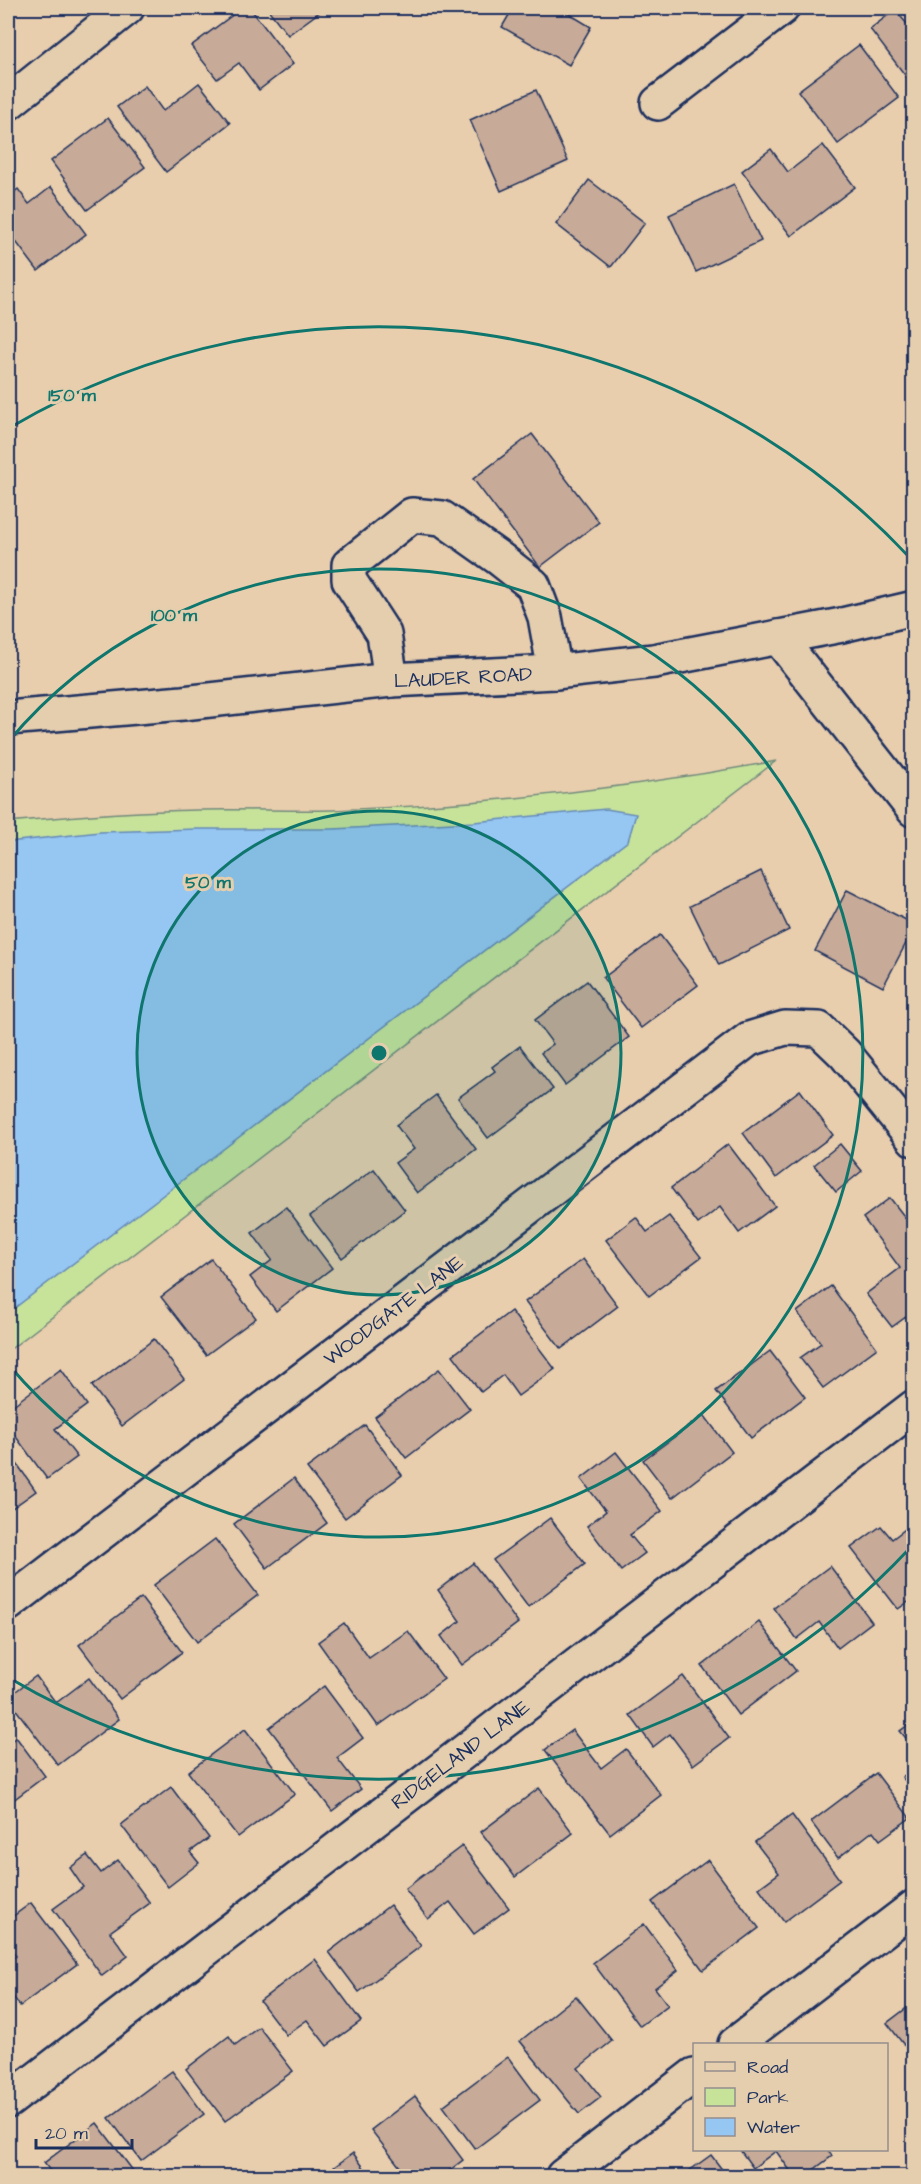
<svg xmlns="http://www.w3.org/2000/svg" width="921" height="2184" font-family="'Architects Daughter',sans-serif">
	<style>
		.green { fill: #c7e39a; stroke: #71897c; stroke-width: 1.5 }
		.water { fill: #96c6f2; stroke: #658ab7; stroke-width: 1.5 }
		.building { fill: #c7aa97; stroke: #1b2f5e; stroke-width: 1.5 }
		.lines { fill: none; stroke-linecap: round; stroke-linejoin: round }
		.minor-casing { stroke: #1b2f5e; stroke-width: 38 }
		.major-casing { stroke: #1b2f5e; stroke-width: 38 }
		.minor { stroke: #e5ceae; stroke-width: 33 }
		.major { stroke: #e5ceae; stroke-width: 33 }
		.ring { fill: none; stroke: #0f766e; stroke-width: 3 }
		.labels { text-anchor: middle; stroke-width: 6; stroke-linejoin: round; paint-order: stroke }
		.street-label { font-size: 20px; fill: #1b2f5e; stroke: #e5ceae }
		.centre { fill: #0f766e; stroke: #e5ceae; stroke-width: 3 }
		.ring-label { font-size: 18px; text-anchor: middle; font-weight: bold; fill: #0f766e; stroke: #e5ceae; stroke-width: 6; stroke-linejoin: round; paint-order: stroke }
	</style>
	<rect width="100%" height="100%" fill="#e9cead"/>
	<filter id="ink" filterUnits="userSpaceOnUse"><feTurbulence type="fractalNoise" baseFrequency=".0167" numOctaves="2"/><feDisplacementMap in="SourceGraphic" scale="12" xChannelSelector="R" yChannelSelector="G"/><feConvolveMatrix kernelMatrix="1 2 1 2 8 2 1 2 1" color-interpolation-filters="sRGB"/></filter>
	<g filter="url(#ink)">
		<path class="green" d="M776 761 8 1351V822C71 816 134 811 198 810 243 809 289 811 334 810 483 805 630 788 776 761Z"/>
		<polygon class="water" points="606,809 636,814 628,841 8,1313 8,842 100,832 197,829 333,829 474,822"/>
		<g class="building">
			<polygon points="242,8 250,8 293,64 259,90 239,63 217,79 191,46"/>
			<polygon points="267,8 325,8 288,35"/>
			<polygon points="513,8 569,8 566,12 591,27 569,65 502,27"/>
			<polygon points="895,10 914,32 914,87 870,29"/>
			<polygon points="859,45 899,98 838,144 798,91"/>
			<polygon points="199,83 230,123 166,172 117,107 145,86 163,111"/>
			<polygon points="536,90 568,161 501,191 470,120"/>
			<polygon points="108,118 145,167 87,210 51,161"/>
			<polygon points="823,145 855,187 791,236 742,171 771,149 788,172"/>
			<polygon points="589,180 645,223 611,267 556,224"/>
			<polygon points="734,184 761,241 696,272 669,215"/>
			<polygon points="51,187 86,234 38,271 8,231 8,197 18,189 29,204"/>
			<polygon points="532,434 599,522 540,567 473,479"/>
			<polygon points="761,871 789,930 719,965 690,906"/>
			<polygon points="847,890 914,924 914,928 883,987 815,951"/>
			<polygon points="660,935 698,985 641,1028 603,978"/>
			<polygon points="587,981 629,1037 565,1085 541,1053 553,1044 535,1020"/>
			<polygon points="520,1046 553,1089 488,1138 458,1098 495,1071 492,1067"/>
			<polygon points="800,1090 833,1135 776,1178 743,1133"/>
			<polygon points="436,1095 476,1149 417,1193 395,1163 414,1149 396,1125"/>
			<polygon points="728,1144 775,1206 739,1233 720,1207 698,1224 671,1188"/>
			<polygon points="840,1144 862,1171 836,1192 814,1165"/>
			<polygon points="374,1169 405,1210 342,1258 310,1216"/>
			<polygon points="890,1198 914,1229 914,1311 892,1327 866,1294 900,1268 863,1218"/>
			<polygon points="286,1207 332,1268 276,1311 250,1277 272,1260 252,1233"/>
			<polygon points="669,1216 701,1257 649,1296 606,1240 636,1217 647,1232"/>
			<polygon points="211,1259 256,1318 206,1355 161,1297"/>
			<polygon points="583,1259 618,1306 561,1349 525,1302"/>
			<polygon points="831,1286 877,1348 823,1388 800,1358 821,1343 797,1312"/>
			<polygon points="511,1311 555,1369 518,1396 503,1375 481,1392 453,1355"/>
			<polygon points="154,1339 184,1379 122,1426 92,1386"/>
			<polygon points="770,1351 805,1397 751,1438 716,1391"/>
			<polygon points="61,1369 87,1405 55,1429 77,1457 47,1479 8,1426 8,1409"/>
			<polygon points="439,1369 470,1409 406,1458 375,1417"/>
			<polygon points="704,1415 732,1452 672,1498 643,1460"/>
			<polygon points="365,1425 402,1475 345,1518 307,1468"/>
			<polygon points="8,1451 36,1491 8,1511"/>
			<polygon points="616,1452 662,1511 630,1535 645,1553 621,1571 587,1526 606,1511 581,1479"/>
			<polygon points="294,1478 327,1523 267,1568 234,1524"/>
			<polygon points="550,1518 585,1564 528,1607 493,1560"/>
			<polygon points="912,1524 914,1526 914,1598 898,1609 851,1548 881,1526 892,1539"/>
			<polygon points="215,1539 258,1595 197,1642 154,1585"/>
			<polygon points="473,1563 518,1623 462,1665 441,1636 460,1621 438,1590"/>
			<polygon points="830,1566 872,1622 838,1648 819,1622 797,1639 774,1608"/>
			<polygon points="141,1598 182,1652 120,1699 79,1645"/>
			<polygon points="759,1622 796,1671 738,1715 702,1666"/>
			<polygon points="344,1623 369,1658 408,1631 444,1679 378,1726 318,1642"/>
			<polygon points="36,1676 56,1703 89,1678 119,1719 58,1765 8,1699 8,1697"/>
			<polygon points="683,1676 729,1738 693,1765 670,1734 653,1747 630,1715"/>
			<polygon points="324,1686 363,1738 337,1758 361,1789 332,1811 269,1728"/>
			<polygon points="914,1721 914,1748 900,1731"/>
			<polygon points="245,1729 295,1794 238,1837 188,1772"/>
			<polygon points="572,1730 601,1768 626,1749 661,1795 610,1834 545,1750"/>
			<polygon points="16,1737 45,1776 8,1804 8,1744"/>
			<polygon points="914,1768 914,1791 902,1777"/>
			<polygon points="876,1773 910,1818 880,1840 873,1831 838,1858 811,1822"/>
			<polygon points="171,1787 209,1838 190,1852 199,1863 168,1887 121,1825"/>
			<polygon points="539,1788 573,1833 515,1877 481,1832"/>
			<polygon points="792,1815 840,1880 784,1922 759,1888 779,1873 755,1842"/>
			<polygon points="462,1846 509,1908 474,1934 450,1902 428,1919 405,1889"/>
			<polygon points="87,1855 101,1873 118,1860 150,1903 110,1932 128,1956 102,1976 53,1909 83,1887 70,1868"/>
			<polygon points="708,1860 759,1928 703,1970 652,1902"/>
			<polygon points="31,1903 77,1964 20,2006 8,1990 8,1962 16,1956 8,1944 8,1920"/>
			<polygon points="390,1905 421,1946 359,1992 329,1952"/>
			<polygon points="644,1924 678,1970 655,1988 668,2005 640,2026 593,1963"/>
			<polygon points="315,1959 361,2021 327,2046 307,2020 286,2035 260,2001"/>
			<polygon points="576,1996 612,2041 578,2068 601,2097 579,2114 520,2041"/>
			<polygon points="912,2004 914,2006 914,2058 887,2023"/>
			<polygon points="259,2027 293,2071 225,2121 186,2069 229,2036 235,2045"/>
			<polygon points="508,2057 540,2100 475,2149 443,2106"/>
			<polygon points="172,2071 204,2114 141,2161 109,2118"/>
			<polygon points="415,2096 463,2160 442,2176 407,2176 371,2130"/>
			<polygon points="97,2123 137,2176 54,2176 44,2163"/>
			<polygon points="740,2150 827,2150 832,2156 805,2176 794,2176 776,2151 753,2168"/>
			<polygon points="353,2153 370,2176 322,2176"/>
			<polygon points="711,2155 727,2176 682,2176"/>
		</g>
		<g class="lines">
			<g class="minor-casing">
				<g id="minor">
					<polyline points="8,103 127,8"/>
					<polyline points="658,103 782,8"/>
					<polyline points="778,637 914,810"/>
					<polyline points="391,680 384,634 349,580 349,565 412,515 442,518 500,559 533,585 545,617 555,672"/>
					<polyline points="8,1604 749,1039 785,1028 819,1029 845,1054 914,1139"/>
					<polyline points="735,2044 914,1907"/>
					<polyline points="8,2101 914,1407"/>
					<polyline points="563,2176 694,2075"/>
				</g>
			</g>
			<g class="major-casing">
				<polyline id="major" points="8,718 183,703 391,680 555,672 654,661 842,625 914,608"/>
			</g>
			<use href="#minor" class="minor"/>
			<use href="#major" class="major"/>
		</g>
	</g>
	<circle cx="379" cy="1053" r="242" fill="#0f766e" fill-opacity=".12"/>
	<g class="ring">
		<circle cx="379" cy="1053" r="242"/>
		<path d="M8 742A484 484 0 1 1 8 1364"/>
		<path d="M910 1548A726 726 0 0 1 11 1679M11 427A726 726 0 0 1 910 558"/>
	</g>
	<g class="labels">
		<g class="street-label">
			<text transform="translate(463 677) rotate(-3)" y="7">LAUDER ROAD</text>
			<text transform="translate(393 1310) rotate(-37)" y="7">WOODGATE LANE</text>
			<text transform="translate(460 1754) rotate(-37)" y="7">RIDGELAND LANE</text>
		</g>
	</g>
	<circle cx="379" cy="1053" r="9" class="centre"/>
	<g class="ring-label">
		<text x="72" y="401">150 m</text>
		<text x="174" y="621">100 m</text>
		<text x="208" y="888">50 m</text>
	</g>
	<rect width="921" height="2184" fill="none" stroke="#e5ceae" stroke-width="30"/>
	<rect x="15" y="15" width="891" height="2154" fill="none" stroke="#1b2f5e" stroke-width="2" filter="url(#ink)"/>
	<rect x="693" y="2043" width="195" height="108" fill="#e5ceae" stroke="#948e8e" stroke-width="1.5"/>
	<rect x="705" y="2062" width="30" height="9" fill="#e5ceae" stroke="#948e8e" stroke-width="1.5"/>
	<text x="747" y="2073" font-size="18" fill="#1b2f5e">Road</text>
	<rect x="705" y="2088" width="30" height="18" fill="#c7e39a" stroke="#948e8e" stroke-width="1.5"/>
	<text x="747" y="2103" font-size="18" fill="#1b2f5e">Park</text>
	<rect x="705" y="2118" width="30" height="18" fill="#96c6f2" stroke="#948e8e" stroke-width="1.5"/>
	<text x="747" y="2133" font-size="18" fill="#1b2f5e">Water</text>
	<path d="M36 2139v9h96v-9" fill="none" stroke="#1b2f5e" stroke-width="3"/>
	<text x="45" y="2139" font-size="18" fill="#1b2f5e" stroke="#e5ceae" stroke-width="4.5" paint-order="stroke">20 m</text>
</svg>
